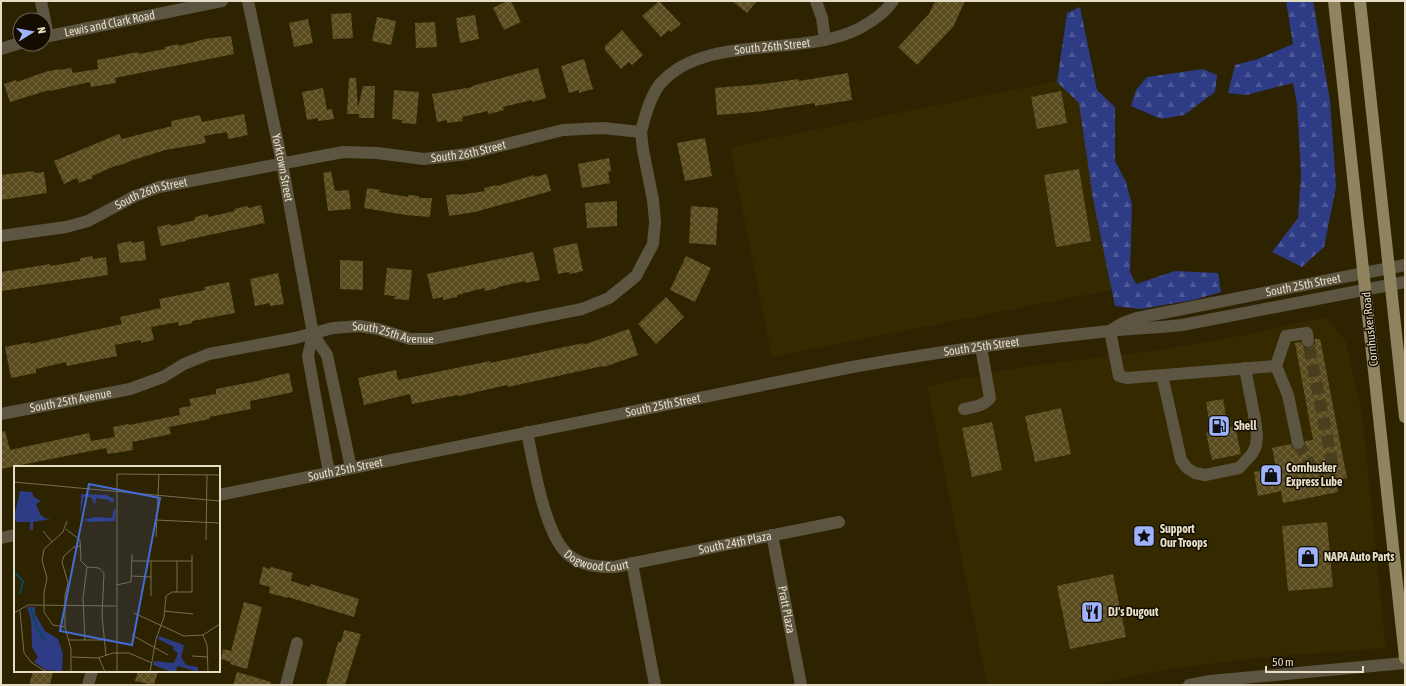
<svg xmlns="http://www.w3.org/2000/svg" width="1406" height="686" font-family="'Asap Condensed',sans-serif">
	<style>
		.built { fill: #352900 }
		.forest { fill: url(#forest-firs) }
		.building { fill: url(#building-cross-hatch) }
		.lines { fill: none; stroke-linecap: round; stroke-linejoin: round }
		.minor-tunnel { stroke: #493f1f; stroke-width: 12; stroke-dasharray: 12 6; stroke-linecap: butt }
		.minor { stroke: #5b5542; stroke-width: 12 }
		.major { stroke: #90845e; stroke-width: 12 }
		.labels { text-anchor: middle; stroke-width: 3; stroke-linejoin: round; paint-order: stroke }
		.street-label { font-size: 12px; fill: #e5ddc6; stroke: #130d00 }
		.poi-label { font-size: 12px; font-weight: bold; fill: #e5ddc6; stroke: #130d00; text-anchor: start }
		.inset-river { fill: none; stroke: #094853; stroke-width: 2 }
		.inset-road { fill: none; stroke: #776d50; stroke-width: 1 }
		.view { fill: #456bd4; fill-opacity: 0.15; stroke: #456bd4; stroke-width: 2 }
		.inset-edge { fill: none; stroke: #e5ddc6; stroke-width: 2 }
	</style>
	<defs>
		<pattern id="forest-firs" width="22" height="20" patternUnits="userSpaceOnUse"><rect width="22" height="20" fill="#2e3b85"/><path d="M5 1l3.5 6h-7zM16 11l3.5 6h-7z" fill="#4c5795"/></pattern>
		<pattern id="building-cross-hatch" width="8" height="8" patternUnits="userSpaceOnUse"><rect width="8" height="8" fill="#5a4c1f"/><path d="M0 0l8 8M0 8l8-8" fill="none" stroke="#72653e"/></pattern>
	</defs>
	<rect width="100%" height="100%" fill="#2e2301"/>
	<g class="built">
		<polygon points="1078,77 1120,288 772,357 730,147"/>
		<polygon points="1326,317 1346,342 1362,414 1386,648 1254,658 1169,669 1090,685 987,685 927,386 1027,366 1162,350 1245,335"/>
	</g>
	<g class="forest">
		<polygon points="1286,1 1313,1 1330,101 1336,187 1324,247 1302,267 1272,252 1298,218 1301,176 1297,104 1293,83 1246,95 1228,93 1235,65 1258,59 1293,44"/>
		<polygon points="1080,7 1097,90 1115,107 1115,161 1126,182 1132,205 1130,272 1136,284 1175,271 1218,273 1221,292 1193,300 1141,309 1115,306 1093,199 1079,103 1057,82 1067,13"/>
		<polygon points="1203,69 1217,75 1215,92 1184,115 1161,119 1131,106 1136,90 1147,77"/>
	</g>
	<g class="building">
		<polygon points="507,1 511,1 521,22 504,30 493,8"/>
		<polygon points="659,1 681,24 671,32 669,30 661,37 642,16"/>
		<polygon points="732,1 757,1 747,13"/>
		<polygon points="935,1 965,1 953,27 917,65 898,47 929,14"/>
		<polygon points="351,13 353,38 333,39 331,14"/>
		<polygon points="475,15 479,39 460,43 456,18"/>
		<polygon points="377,17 396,21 391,45 372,41"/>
		<polygon points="308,19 313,43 294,47 289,23"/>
		<polygon points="435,22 437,47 416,48 415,23"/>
		<polygon points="622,30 643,55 632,65 629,62 621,69 605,50 605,46"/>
		<polygon points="231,36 234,54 115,78 116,83 91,87 90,82 50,91 49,90 10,102 4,84 16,80 17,82 45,72 59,69 59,70 71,68 73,73 98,69 97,60 138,52 139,54 165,49 165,47 178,44 179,46 205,39"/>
		<polygon points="584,59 593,89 579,93 579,90 569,93 561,66"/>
		<polygon points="538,68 546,98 533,102 532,100 503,107 504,110 489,114 488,111 462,117 463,121 447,123 447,120 437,122 432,94 473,87 472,86"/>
		<polygon points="848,73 852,100 815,106 815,103 755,112 717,115 715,88 763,84 799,79 799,81"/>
		<polygon points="349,78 356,78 358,108 363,86 375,86 374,118 359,118 359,114 347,114"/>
		<polygon points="323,88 327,110 332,109 334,119 318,121 318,118 307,120 302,92"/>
		<polygon points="394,90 419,92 416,124 402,123 402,120 392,119"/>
		<polygon points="1061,91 1067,123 1037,129 1031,97"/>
		<polygon points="244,114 248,135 228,139 227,132 204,136 206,143 165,150 133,160 118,166 117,165 92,176 93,178 79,183 77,178 64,184 54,161 119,134 122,139 172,126 171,121 200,115 202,122"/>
		<polygon points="705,138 712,176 685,181 677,143"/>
		<polygon points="609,158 611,171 608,172 610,183 582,188 578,164"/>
		<polygon points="1079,169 1091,241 1056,247 1044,175"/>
		<polygon points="34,171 34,173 44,172 47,193 1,200 1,175"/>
		<polygon points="331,171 335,191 349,190 351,209 328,211 323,173"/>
		<polygon points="547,174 551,191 475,212 449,216 446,195 458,194 459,195 485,191 484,188 497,185 497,186 534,175 535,177"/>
		<polygon points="367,188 380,190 379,192 408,197 408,195 419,196 419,198 432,198 430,217 406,215 364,208"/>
		<polygon points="617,201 617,226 587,228 585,203"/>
		<polygon points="261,205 265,223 186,240 186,241 161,246 157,227 170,224 171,226 195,220 195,217 207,214 208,217 235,211 234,209 247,206 248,208"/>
		<polygon points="691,206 718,208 716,245 689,243"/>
		<polygon points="131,241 131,243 144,241 146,260 120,263 117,244"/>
		<polygon points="577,243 583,271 570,274 569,272 558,274 553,248"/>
		<polygon points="533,252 540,280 526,283 525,281 498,287 498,288 485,291 484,288 457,295 457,297 443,300 443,297 433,299 427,274"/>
		<polygon points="93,256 93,259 106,257 108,275 1,291 1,272 50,264 50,266 80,261 80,258"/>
		<polygon points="686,256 711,268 695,302 670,290"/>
		<polygon points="340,260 363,261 363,290 340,289"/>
		<polygon points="387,268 412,270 409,300 394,299 395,296 384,295"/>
		<polygon points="278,273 284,304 270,306 270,303 255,306 250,279"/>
		<polygon points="229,282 235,313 192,321 192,323 179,326 178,322 151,327 154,340 141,343 141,340 115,345 117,356 67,366 66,362 36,369 36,373 11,378 5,347 30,342 30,344 122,324 120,317 161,308 159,299 205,290 204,287"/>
		<polygon points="666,297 684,317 656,344 638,324"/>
		<polygon points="629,329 638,355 604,367 603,366 508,387 507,385 459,396 458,395 412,404 410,394 364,405 358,378 396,370 398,380 490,361 490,363 583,343 583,345"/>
		<polygon points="1315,339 1320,339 1347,478 1335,480 1338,492 1283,503 1281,491 1258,496 1254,472 1276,468 1272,448 1291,444 1293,448 1299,450 1303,448 1305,441 1313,440 1295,343 1301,342 1305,348 1309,348 1315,344"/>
		<polygon points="289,373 293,392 250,401 251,409 209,417 210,419 169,427 171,434 132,442 133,450 108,454 106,448 1,469 1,432 5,431 10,450 89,433 91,441 115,437 113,427 128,424 129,425 180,415 179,408 191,406 189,399 216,394 216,389 262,380 262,379"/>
		<polygon points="1223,399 1228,428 1235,426 1241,454 1212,460 1206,433 1211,432 1206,402"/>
		<polygon points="1061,408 1071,454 1035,462 1025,416"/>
		<polygon points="992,422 1002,470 972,477 962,428"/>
		<polygon points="1327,522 1333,587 1288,591 1282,526"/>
		<polygon points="263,567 270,569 271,567 293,573 291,581 310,587 311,584 359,599 354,617 288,597 288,598 269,593 270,587 259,584"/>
		<polygon points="1113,574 1126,637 1070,649 1057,586"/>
		<polygon points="244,602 262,607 247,669 230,664 231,662 221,659 223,649 231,651"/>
		<polygon points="344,630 361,634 345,685 326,685 338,642 341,642"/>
		<polygon points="33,671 53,671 50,685 29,685"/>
		<polygon points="138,671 158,671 154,685 135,681"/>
		<polygon points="237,672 271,682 270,685 233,685"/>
	</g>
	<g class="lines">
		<polyline class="minor-tunnel" points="1298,443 1314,471 1333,467 1308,341"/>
		<g class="minor">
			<polyline points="41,1 48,36"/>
			<path id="s1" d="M248 1 282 163 313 334 308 356 329 473"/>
			<polyline points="816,1 822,18 825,40"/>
			<path id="s2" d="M44 37 222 1"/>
			<polyline points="1,49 20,43"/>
			<path id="s3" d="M1 236 66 227 88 221 135 196 159 187 343 152 377 153 424 159 467 154 563 130 603 128 641 132C645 116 650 97 660 84 705 32 801 59 860 28 873 21 885 13 893 1"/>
			<path id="s4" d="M1113 329 1123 323 1137 318 1405 265"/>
			<polyline points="1110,331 1119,376 1127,378 1276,366 1288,395 1298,443"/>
			<polyline points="313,334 327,355 351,468"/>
			<polyline points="1276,366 1286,336 1307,333 1308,341"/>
			<polyline points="1162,375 1181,460 1187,468 1195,473 1205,475 1239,468 1252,454 1256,446 1257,434 1255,420 1245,368"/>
			<path d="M964 409C974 407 984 406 990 398L981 347"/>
			<path id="s5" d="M1 414 130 389 163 377 184 364 209 354 295 338 333 328 359 326 378 329 410 339H431L582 309 609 298 636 276 653 244 655 222 653 200 643 150 641 132"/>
			<path id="s6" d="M527 432C533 461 545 539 570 556 583 566 598 567 614 567L839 522"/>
			<path id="s7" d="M219 495 852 367C937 352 1023 340 1109 331 1133 328 1157 328 1182 325L1405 282"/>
			<path id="s8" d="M772 535 801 685"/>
			<polyline points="1,538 15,535"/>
			<polyline points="632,563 655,685"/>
			<polyline points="88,685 92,671"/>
			<polyline points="286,685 297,643"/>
			<polyline points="1189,685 1210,681 1405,663"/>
		</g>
		<g class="major">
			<polyline points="1334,1 1405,658"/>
			<polyline points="1360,1 1405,417"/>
		</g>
	</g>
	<defs>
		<g id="fuel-square" transform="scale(1.15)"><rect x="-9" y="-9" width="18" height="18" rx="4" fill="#9fb3fd" stroke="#130d00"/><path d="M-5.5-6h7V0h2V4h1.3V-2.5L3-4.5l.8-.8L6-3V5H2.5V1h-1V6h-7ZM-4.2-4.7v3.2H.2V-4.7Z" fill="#111"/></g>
		<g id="shop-square" transform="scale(1.15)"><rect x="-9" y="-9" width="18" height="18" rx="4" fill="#9fb3fd" stroke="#130d00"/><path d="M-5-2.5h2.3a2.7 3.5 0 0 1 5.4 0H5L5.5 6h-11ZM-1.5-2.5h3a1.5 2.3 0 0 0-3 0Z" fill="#111"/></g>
		<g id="sight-square" transform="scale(1.15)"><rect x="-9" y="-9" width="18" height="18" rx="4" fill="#9fb3fd" stroke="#130d00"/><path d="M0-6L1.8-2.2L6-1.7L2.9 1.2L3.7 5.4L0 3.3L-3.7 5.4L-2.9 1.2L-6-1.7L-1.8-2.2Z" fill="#111"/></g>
		<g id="restaurant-square" transform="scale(1.15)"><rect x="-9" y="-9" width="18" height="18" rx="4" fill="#9fb3fd" stroke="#130d00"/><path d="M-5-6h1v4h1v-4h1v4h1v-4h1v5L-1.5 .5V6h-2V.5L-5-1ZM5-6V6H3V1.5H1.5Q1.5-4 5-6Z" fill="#111"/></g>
	</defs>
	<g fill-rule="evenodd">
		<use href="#fuel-square" x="1219" y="426"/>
		<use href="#shop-square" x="1271" y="475"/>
		<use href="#sight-square" x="1144" y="536"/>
		<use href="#shop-square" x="1308" y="557"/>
		<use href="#restaurant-square" x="1092" y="612"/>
	</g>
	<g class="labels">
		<g class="street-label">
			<text dy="4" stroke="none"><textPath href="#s2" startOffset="67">Lewis and Clark Road</textPath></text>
			<text dy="4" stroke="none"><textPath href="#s3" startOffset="830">South 26th Street</textPath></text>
			<text dy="4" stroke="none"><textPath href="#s3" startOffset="481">South 26th Street</textPath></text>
			<text dy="4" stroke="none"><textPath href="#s1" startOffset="170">Yorktown Street</textPath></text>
			<text dy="4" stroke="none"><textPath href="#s3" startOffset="158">South 26th Street</textPath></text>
			<text dy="4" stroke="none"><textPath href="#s4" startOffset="196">South 25th Street</textPath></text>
			<text transform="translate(1370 329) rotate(-96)" y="4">Cornhusker Road</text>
			<text dy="4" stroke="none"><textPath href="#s5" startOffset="406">South 25th Avenue</textPath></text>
			<text dy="4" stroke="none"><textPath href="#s7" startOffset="777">South 25th Street</textPath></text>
			<text dy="4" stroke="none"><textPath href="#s5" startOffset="71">South 25th Avenue</textPath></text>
			<text dy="4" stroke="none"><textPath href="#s7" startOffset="453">South 25th Street</textPath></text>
			<text dy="4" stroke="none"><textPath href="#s7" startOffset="129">South 25th Street</textPath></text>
			<text dy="4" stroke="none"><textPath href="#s6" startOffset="303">South 24th Plaza</textPath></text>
			<text dy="4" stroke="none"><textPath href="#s6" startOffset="161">Dogwood Court</textPath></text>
			<text dy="4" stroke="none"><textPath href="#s8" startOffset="76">Pratt Plaza</textPath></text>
		</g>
		<g class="poi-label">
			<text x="1234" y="430">Shell</text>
			<text x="1286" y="472">Cornhusker<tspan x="1286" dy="14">Express Lube</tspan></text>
			<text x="1160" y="533">Support<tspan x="1160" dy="14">Our Troops</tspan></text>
			<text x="1324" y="561">NAPA Auto Parts</text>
			<text x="1108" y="616">DJ's Dugout</text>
		</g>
	</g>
	<g transform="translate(14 466)">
		<rect width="206" height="206" fill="#2e2301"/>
		<path d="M13 141H21V148L31 165 44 173 49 188 48 205 32 204 20 196 24 191 18 181 17 153ZM145 170 170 179 167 191 172 199 184 201V206L164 200 161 206H158L139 199 140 195 160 197 164 187 159 184 160 181 144 173Z" fill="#2e3b85"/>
		<path d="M6 25 18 26 20 31 27 35 22 38 26 48 30 52 37 53 19 56V64H16V56H2L0 51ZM67 28 93 29 101 34 98 37 95 34 82 32 81 39 77 31H70L66 49ZM100 43H102L101 55 76 56 69 54 80 51 98 52Z" fill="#2e3b85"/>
		<path class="inset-river" d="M0 106 9 115 6 128M17 142 23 162 31 174"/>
		<path class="inset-road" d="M103 8 206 9M0 16 206 35M142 54 206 57M52 63 66 74 67 95 73 101 69 132 71 174M29 65 38 76M142 71 145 8M192 74 193 9M118 95H178M163 95V126M73 101 85 102 90 107 88 150 92 189M118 110 137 111M102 119 117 116 118 88M137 130V95M6 145 10 187 18 197 33 206M150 145 179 148M0 147 14 139 102 140M120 147 170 170 189 169 206 158M51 161 39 159 30 146V127L33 112 28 94 30 83 49 66 53 55M118 169 154 189M189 169 193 179 194 206M54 174H90M178 190 193 191M58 191 84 192 99 187H115L138 197M85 192 91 206M57 206V183L51 161V129L54 117 48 96 50 90 60 81 67 80M103 206V8M136 206 142 173 150 151 152 130 158 126H178V89"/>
		<path class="view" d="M75 18 146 32 118 179 46 165Z"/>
		<rect width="206" height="206" class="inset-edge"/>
	</g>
	<rect width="1406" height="686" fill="none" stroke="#e5ddc6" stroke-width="4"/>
	<g transform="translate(32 32) rotate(79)"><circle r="19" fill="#130d00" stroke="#67604f"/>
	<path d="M0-3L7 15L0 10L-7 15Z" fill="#9fb3fd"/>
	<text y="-6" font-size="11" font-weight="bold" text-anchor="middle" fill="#e5ddc6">N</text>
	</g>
	<path d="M1266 666v6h97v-6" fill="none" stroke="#e5ddc6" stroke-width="2"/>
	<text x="1272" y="666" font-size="12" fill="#e5ddc6" stroke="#130d00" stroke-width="3" paint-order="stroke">50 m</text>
</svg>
